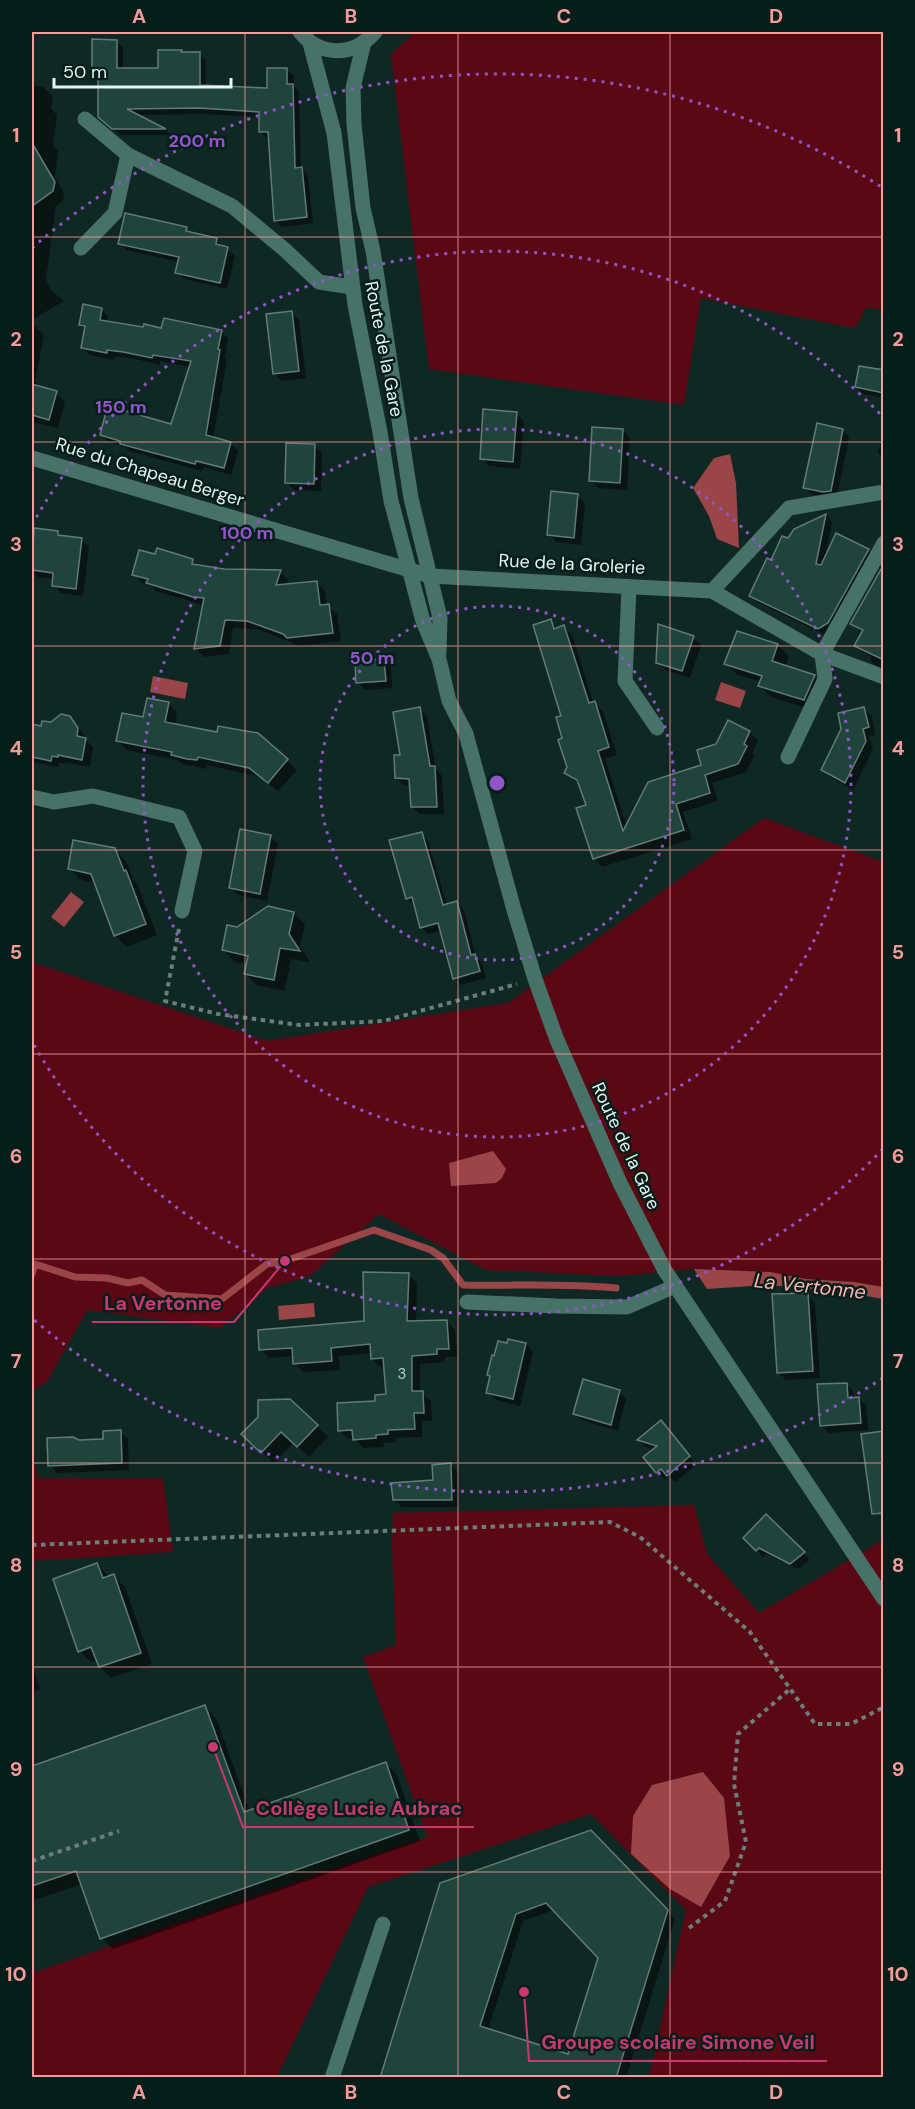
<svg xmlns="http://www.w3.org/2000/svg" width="915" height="2109" font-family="'DM Sans',sans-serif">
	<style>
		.green { fill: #5a0814 }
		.water { fill: #9a4648 }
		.shadow { fill: #0007; fill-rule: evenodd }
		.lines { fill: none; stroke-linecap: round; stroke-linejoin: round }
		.stream { stroke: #9a4648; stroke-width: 7 }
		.building { fill: #1f443c; stroke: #627b75; stroke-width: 1.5; fill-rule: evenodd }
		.path { stroke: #6a7e7a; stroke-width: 4; stroke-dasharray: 4.5 4.5; stroke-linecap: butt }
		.minor { stroke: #477268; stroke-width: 15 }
		.grid { fill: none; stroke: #f59b9a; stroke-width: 1.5; stroke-opacity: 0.55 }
		.ring { fill: none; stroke: #9154c9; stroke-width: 3; stroke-dasharray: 3 6 }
		.labels { text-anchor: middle; stroke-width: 5; stroke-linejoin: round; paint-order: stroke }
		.number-label { font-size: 15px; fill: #b5c9c4 }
		.street-label { font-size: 18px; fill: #e7f5f1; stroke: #061e19 }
		.water-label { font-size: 20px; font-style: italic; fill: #feb4b2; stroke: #061e19 }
		.centre { fill: #9154c9; stroke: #061e19; stroke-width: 3 }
		.ring-label { font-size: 18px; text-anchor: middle; font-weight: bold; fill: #9154c9; stroke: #061e19; stroke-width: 5; stroke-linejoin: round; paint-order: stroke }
		.leader { fill: none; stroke: #c83972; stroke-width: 2 }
		.callout-dot { fill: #c83972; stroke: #061e19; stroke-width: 2 }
		.callout-label { font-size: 20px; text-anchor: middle; font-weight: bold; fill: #c83972; stroke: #061e19; stroke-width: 5; stroke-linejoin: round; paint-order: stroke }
		.neatline { fill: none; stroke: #f59b9a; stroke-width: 2 }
		.grid-label { font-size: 20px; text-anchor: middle; font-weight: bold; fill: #f59b9a }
	</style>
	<rect width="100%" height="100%" fill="#102823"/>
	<g class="green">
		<polygon points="416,32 883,32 883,310 867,307 855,328 701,298 684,405 429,369 391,54"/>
		<polygon points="764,818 883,862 883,1287 854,1282 805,1279 770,1272 694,1269 617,1276 486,1270 379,1214 310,1276 267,1288 220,1328 87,1310 47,1382 32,1391 32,962 267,1041 508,1003"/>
		<polygon points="32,1452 38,1478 163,1478 173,1552 32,1561"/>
		<polygon points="694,1505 707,1554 759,1613 883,1540 883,2077 649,2077 686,1910 591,1814 368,1887 277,2077 32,2077 32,1973 427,1837 363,1657 396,1645 392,1543 393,1513"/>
	</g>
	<g class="water">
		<polygon points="730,454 736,483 739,548 717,539 709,516 693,488 714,458"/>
		<polygon points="153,676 188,683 185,699 150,692"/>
		<polygon points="721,682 746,691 740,708 715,700"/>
		<polygon points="71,892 84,902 64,927 51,917"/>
		<polygon points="493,1151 506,1169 502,1178 496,1183 451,1186 449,1163"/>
		<polygon points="694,1269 770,1272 805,1279 854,1282 883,1287 883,1299 850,1293 768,1285 707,1289"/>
		<polygon points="314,1303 315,1317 279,1320 278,1306"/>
		<polygon points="703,1772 724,1798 730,1856 701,1907 670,1889 631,1854 633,1816 652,1785"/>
	</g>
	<g class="shadow">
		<polygon points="116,41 123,48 123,69 160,69 181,51 184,54 199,54 206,61 206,87 268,89 287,70 294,76 294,86 299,92 301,168 308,175 313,223 282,227 275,220 270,138 267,138 260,132 260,117 206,114 136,115 166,130 170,135 120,135 107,123 100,73 93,67"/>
		<polygon points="32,85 43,87 53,97 51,109 57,115 53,145 58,151 55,177 64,193 63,201 56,206 46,280 51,290 64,301 32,320"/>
		<polygon points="186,229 192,234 216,240 235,256 227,289 184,279 177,272 180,262 127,250 119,243"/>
		<polygon points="101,309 108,317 107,323 162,330 221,331 228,339 225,357 227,359 213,439 230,443 238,451 231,475 204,467 202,471 129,451 125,447 109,442 102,435 172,426 191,367 160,361 160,365 131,358 114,357 114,360 90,355 82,348 86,330 81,325"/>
		<polygon points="291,313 299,320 306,378 282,381 274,374"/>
		<polygon points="32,325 35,326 44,335 35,381 44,389 56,393 65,402 58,428 32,422"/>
		<polygon points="884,372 884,398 864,394 856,387"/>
		<polygon points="516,414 524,421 520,469 489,466 482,458"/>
		<polygon points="623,430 630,438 627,490 598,488 591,480"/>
		<polygon points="843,430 849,437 837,497 831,498 811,494 805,487"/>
		<polygon points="884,438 884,459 877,452"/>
		<polygon points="314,445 322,453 321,491 294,490 287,482"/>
		<polygon points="577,495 585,503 581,545 557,542 549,535"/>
		<polygon points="826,515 832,522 825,558 837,535 868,551 875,557 825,635 757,602 751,596 795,530"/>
		<polygon points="35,530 57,533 61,537 81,539 89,547 83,596 61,593 53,585 54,579 38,577 32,571"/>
		<polygon points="156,556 192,561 197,566 224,571 280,572 288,580 287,586 316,582 325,591 327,606 337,614 341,641 297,646 293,643 257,629 233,628 229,654 204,657 195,648 204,605 156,591 151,586 142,583 134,574"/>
		<polygon points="884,567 884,669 877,667 871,661 871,657 862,652 856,646 863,632 852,624"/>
		<polygon points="550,620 558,629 564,627 572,635 593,702 603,711 617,755 605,759 627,827 703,766 729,722 750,732 758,741 752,753 755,755 746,772 712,783 718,801 683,812 692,839 602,867 594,858 588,806 580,785 566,773 569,767"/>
		<polygon points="693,637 701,645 690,678 665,670 657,662"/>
		<polygon points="777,645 789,656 785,667 814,677 825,688 816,711 771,697 760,686 761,682 738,675 726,664"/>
		<polygon points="384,660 391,668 392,688 365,690 358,682"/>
		<polygon points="168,703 177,713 175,725 218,734 257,735 297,770 278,791 260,777 207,765 207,769 182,764 178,760 127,750 118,741"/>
		<polygon points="419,709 427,717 436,769 442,776 444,814 420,814 412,807 411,786 404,785 396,778"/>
		<polygon points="864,709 872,716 875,735 869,736 873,749 853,790 830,777 822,770"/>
		<polygon points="70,717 78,726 85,736 85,739 93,747 90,767 65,762 65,764 59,763 59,767 34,762 32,760 32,726 42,728"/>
		<polygon points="421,834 428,841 447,906 457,903 464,910 476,957 482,963 486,978 461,985 454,978 442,931 428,934 421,927 414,905 407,898"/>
		<polygon points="270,836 278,844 267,901 238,895 230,887"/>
		<polygon points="114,849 126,861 133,879 137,884 157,935 127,947 115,935 96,883 81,880 69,868"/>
		<polygon points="293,913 305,924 300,946 310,962 291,959 285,991 257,985 246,974 248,964 235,962 223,950 237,929"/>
		<polygon points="408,1274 417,1283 416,1322 446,1321 455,1330 457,1357 445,1357 445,1362 420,1364 420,1392 431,1401 432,1421 422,1421 422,1437 395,1438 396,1442 383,1443 384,1447 363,1448 354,1438 348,1439 340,1430 387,1396 385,1367 381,1367 372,1359 372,1353 339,1356 340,1370 303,1372 294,1363 294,1356 269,1358 261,1349 365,1323"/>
		<polygon points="807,1295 815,1303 820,1378 786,1380 779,1373"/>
		<polygon points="526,1344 533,1352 520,1406 496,1400 488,1392 491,1378 488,1374 495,1358"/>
		<polygon points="846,1384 853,1391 854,1399 858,1398 866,1405 868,1430 828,1433 821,1425"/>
		<polygon points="619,1392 626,1399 618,1431 582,1420 574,1413"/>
		<polygon points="290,1400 328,1437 309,1457 293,1443 274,1463 243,1434"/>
		<polygon points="661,1422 696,1465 675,1482 669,1476 665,1480 657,1472 645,1457 655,1449 646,1447 639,1440"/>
		<polygon points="120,1432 128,1439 129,1470 57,1473 50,1465 78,1442 105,1441"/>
		<polygon points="451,1465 458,1472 459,1507 402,1507 394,1500 434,1482"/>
		<polygon points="766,1516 810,1560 798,1569 766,1554 763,1557 745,1538"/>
		<polygon points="97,1564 109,1577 113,1576 125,1587 152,1664 111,1678 100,1667 98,1660 91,1662 80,1651"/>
		<polygon points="32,1664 40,1689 32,1692"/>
		<polygon points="205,1707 216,1718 250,1812 386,1764 397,1775 420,1841 113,1949 101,1938 82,1884 32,1901 32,1767"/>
		<path d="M590 1831 675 1919 626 2078H385L441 1884ZM554 1910 600 1958 569 2056 488 2030 523 1921Z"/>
	</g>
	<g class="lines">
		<path class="stream" d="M32 1274 35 1264 75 1277 107 1278 128 1283 142 1280 165 1295 222 1299 267 1264 285 1261 374 1230 431 1250 443 1258 463 1285C514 1286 565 1283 616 1288"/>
	</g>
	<g class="building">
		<polygon points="92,39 117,40 117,68 158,68 158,50 182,50 181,52 200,52 200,85 267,88 267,68 287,68 287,84 293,84 295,168 302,167 307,217 274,221 268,132 259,132 259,112 199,108 127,109 166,129 112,129 98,117 98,68 92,68"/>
		<polygon points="32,143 55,182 53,191 32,206"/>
		<polygon points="125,213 187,227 186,231 217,238 216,244 228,247 220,283 175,273 179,257 118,244"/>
		<polygon points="83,304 102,308 100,320 143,327 144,324 161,328 164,318 222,330 218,349 220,350 206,435 231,442 224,468 196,461 195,464 120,444 120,441 100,435 107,408 121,412 122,410 171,424 191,361 153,355 152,358 123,352 107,350 107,353 81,348 85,326 79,325"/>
		<polygon points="292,311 299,371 273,374 266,314"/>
		<polygon points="859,366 884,370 884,393 855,387"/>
		<polygon points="32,384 57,391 49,420 32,415"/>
		<polygon points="483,409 517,412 513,462 480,459"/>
		<polygon points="817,423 843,429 831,491 823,492 803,488"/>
		<polygon points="592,427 623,429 620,483 589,481"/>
		<polygon points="286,443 315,444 314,484 285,483"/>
		<polygon points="551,491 578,494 574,538 547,535"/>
		<polygon points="826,514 816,564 821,565 836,533 869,549 828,623 818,629 749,596 767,558 771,560 782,536 788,538 794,529"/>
		<polygon points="34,528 58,531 58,535 82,538 76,589 52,586 53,573 32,570"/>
		<polygon points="157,548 193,559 192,564 224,569 281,570 276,585 317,581 320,605 329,604 333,633 287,638 283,634 247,621 225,620 220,646 194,649 204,598 193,597 146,583 148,579 132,575 139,550 155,554"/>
		<polygon points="884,564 884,660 854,646 863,630 850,624"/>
		<polygon points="551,619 554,629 564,625 589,703 595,701 609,747 598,751 623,831 648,782 701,765 697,750 716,744 728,720 750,731 744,744 747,746 738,764 705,775 710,793 676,804 684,830 593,859 576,808 586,805 577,780 564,773 567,767 558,740 562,738 556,717 561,716 533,625"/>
		<polygon points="658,624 694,636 682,671 656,663"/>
		<polygon points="737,631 778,644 772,661 815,675 804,700 758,686 762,676 724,664"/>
		<polygon points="384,659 386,681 356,683 355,661"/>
		<polygon points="147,698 169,702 165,722 217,732 218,726 258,733 288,759 268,783 249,768 198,757 197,760 187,759 171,755 172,752 116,741 122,713 143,717"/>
		<polygon points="420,707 430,766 435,766 437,807 411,807 409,779 395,778 394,755 400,755 393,712"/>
		<polygon points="864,707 869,727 863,729 866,741 845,783 821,770 841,729 838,713"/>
		<polygon points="61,714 70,716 78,728 77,736 86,738 82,760 58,755 58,757 52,756 51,761 32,757 32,724 41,726 42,721 51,722"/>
		<polygon points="240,829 271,835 260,894 229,888"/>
		<polygon points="422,832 443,905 457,901 471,955 475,954 480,971 453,979 438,923 420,928 412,897 406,899 389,840"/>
		<polygon points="73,840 115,848 124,871 126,870 146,924 114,936 91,874 68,869"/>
		<polygon points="268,906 294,912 289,934 300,951 280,948 274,980 244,974 248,956 222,950 227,925 237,927"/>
		<polygon points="363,1272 409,1273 407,1321 447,1320 449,1349 437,1349 437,1354 412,1356 412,1391 423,1391 424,1413 414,1413 415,1429 388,1430 388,1434 376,1435 376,1438 353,1440 352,1430 338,1431 337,1403 375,1401 375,1395 386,1394 383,1358 371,1359 370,1344 331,1348 332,1361 293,1364 292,1348 259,1350 258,1330 364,1321"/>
		<polygon points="808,1293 813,1371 777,1373 772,1294"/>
		<polygon points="508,1339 526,1343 513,1399 486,1393 490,1376 487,1375 492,1355 494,1356 498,1341 507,1343"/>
		<polygon points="583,1379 620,1390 611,1425 573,1414"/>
		<polygon points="847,1383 848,1398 859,1397 861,1423 820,1426 817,1384"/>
		<polygon points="290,1399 318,1425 297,1447 281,1432 261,1453 241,1434 258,1417 258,1400"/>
		<polygon points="661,1420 690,1456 667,1476 661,1469 656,1473 643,1457 657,1446 637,1440"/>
		<polygon points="121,1430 122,1463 48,1466 47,1438 73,1437 79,1440 103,1439 103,1431"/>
		<polygon points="884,1431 884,1513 872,1514 861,1434"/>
		<polygon points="451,1463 452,1500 393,1500 391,1483 433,1480 432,1465"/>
		<polygon points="766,1514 805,1552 790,1564 759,1548 756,1551 743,1538"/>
		<polygon points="97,1563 103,1578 114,1574 141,1653 99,1667 91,1647 78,1652 53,1579"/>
		<polygon points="205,1705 244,1812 386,1762 409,1830 100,1939 76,1871 32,1886 32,1766"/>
		<path d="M591 1830 668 1910 616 2078H380L440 1883ZM546 1903 598 1958 568 2054 480 2026 516 1914Z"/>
	</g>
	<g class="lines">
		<g class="path">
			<polyline points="179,929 165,1001 218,1014 299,1025 384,1021 517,984"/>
			<polyline points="32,1545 610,1522 640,1537 750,1632 815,1724 851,1724 884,1707"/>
			<polyline points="32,1861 119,1831"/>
			<polyline points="689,1928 725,1901 746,1842 734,1784 738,1734 790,1689"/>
		</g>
		<g class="minor">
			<path d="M300 32C321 57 353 57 375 32"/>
			<polyline points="364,42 353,88 354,124 363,208 373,251 411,498 440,618 439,653"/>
			<polyline points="310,43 334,133 355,305 380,432 391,501 423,621 439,659 449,701 466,734 514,910 535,979 557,1040 620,1183 664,1269 884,1599"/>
			<polyline points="85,119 128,155 232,206 285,250 319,282 352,287"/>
			<polyline points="81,248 115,213 128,155"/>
			<polyline points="32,458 430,576 712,591 822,654 884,543"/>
			<polyline points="629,587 625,681 657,728"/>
			<polyline points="712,591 789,508 884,492"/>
			<polyline points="788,757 825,679 822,654 884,677"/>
			<polyline points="32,797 54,802 93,796 179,817 195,851 182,911"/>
			<polyline points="467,1302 556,1306 627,1307 675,1286"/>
			<polyline points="332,2078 383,1924"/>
		</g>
	</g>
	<path class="grid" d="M245 32V2078M458 32V2078M670 32V2078M32 237H884M32 442H884M32 646H884M32 850H884M32 1054H884M32 1259H884M32 1463H884M32 1667H884M32 1872H884"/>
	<g class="ring">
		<circle cx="497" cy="783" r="177"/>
		<circle cx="497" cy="783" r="354"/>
		<path d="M883 1149A532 532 0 0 1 32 1041M32 525A532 532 0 0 1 883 417"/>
		<path d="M883 1378A709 709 0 0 1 32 1318M32 248A709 709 0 0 1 883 188"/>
	</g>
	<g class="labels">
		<g class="number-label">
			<text x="402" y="1379">3</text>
		</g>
		<g class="street-label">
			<text transform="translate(384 349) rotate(79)" y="6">Route de la Gare</text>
			<text transform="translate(150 472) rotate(17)" y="6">Rue du Chapeau Berger</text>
			<text transform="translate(572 564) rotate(3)" y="6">Rue de la Grolerie</text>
			<text transform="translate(626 1146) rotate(65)" y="6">Route de la Gare</text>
		</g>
		<g class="water-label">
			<text transform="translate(810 1286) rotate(6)" y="7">La Vertonne</text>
		</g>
	</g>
	<circle cx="497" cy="783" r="9" class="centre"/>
	<g class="ring-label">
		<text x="197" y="147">200 m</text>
		<text x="121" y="413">150 m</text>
		<text x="247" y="539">100 m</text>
		<text x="372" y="664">50 m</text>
	</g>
	<path class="leader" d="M285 1261L234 1322H92M213 1747L243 1827H474M524 1992L529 2061H827"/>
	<g class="callout-dot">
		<circle cx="285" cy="1261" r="6"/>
		<circle cx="213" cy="1747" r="6"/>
		<circle cx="524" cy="1992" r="6"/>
	</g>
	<g class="callout-label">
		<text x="163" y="1310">La Vertonne</text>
		<text x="359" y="1815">Collège Lucie Aubrac</text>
		<text x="678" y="2049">Groupe scolaire Simone Veil</text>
	</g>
	<rect width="915" height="2109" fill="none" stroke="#061e19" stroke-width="66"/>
	<path d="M54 78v9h177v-9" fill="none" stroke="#e7f5f1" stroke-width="3"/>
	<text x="63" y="78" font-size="18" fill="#e7f5f1" stroke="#061e19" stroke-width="4.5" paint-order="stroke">50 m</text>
	<rect x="33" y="33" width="849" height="2043" class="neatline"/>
	<g class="grid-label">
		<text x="139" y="23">A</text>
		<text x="351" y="23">B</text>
		<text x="564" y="23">C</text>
		<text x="776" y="23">D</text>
		<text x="16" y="142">1</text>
		<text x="898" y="142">1</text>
		<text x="16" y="346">2</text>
		<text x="898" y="346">2</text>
		<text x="16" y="551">3</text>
		<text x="898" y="551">3</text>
		<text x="16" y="755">4</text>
		<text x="898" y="755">4</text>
		<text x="16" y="959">5</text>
		<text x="898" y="959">5</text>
		<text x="16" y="1163">6</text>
		<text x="898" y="1163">6</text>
		<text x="16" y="1368">7</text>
		<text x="898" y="1368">7</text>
		<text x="16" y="1572">8</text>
		<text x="898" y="1572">8</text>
		<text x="16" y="1776">9</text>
		<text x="898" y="1776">9</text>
		<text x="16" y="1981">10</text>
		<text x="898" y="1981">10</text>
		<text x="139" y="2099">A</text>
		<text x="351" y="2099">B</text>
		<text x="564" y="2099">C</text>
		<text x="776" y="2099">D</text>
	</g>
</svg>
